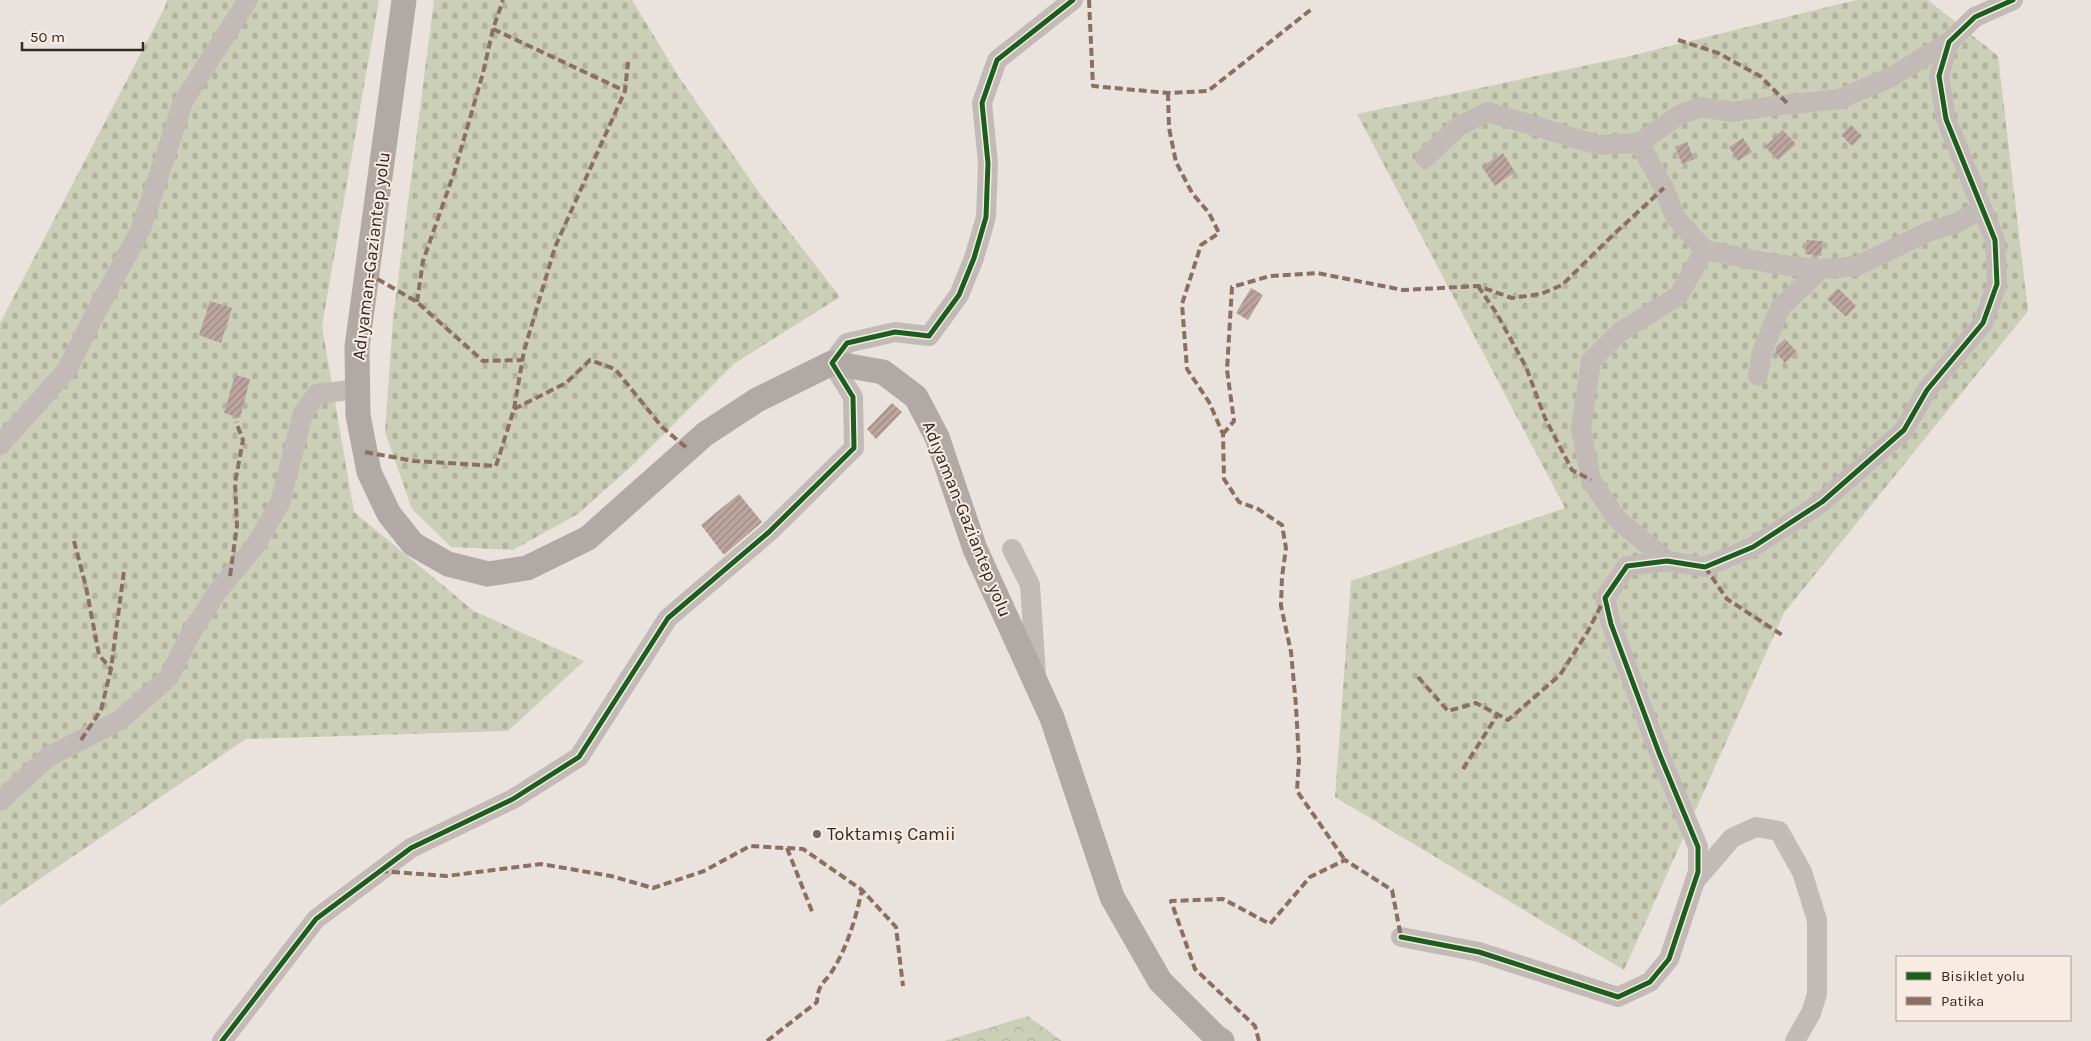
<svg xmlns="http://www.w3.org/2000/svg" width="2091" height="1041" font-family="Karla,sans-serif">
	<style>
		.forest { fill: url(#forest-crowns) }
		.cemetery { fill: url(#cemetery-stones) }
		.building { fill: url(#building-hatch) }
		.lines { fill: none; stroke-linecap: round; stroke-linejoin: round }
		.minor { stroke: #c2bab6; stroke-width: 20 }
		.major { stroke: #b1a9a5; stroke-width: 25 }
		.quiet { stroke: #8d6e63; stroke-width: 4; stroke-dasharray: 8 4; stroke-linecap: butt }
		.cycleway-casing { stroke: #f8ece2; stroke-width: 8 }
		.cycleway { stroke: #1b5e20; stroke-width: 5 }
		.poi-dot { fill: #726965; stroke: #f8ece2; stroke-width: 2 }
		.labels { text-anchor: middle; stroke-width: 4; stroke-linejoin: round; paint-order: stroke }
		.street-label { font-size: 18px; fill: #322825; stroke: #f8ece2 }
		.poi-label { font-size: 18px; fill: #322825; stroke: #f8ece2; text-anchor: start }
	</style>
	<defs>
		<pattern id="forest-crowns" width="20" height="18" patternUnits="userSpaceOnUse" patternTransform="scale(1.25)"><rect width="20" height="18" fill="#cccfb7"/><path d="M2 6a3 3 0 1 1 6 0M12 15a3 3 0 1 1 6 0" fill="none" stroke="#b0b29d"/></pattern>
		<pattern id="cemetery-stones" width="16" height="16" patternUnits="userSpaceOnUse" patternTransform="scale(1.25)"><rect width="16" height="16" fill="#cccfb7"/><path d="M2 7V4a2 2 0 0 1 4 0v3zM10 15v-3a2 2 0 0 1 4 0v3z" fill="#b0b29d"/></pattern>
		<pattern id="building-hatch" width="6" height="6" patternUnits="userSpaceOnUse" patternTransform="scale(1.25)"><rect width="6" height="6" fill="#bda59f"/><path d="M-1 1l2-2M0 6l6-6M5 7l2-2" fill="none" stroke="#9a8681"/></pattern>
	</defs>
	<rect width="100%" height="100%" fill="#eae3dd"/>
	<polygon class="forest" points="1028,1016 1062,1041 944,1041"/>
	<g class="cemetery">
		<polygon points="167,0 379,0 322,326 354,512 474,611 584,661 508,731 246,739 0,906 0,323 165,7"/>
		<polygon points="434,0 632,0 679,77 758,191 840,297 735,363 634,464 578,514 513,550 451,547 412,509 385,432 393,319"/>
		<polygon points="1856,0 1928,0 1998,56 2028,311 1784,613 1624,970 1335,797 1351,581 1565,508 1357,114 1626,57"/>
	</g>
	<g class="building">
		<polygon points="1851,125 1862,136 1852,146 1841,135"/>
		<polygon points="1783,130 1796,144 1778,160 1765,147"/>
		<polygon points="1743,138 1752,152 1738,161 1729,147"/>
		<polygon points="1687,142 1694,159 1682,164 1675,147"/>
		<polygon points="1503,153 1515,172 1495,186 1482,167"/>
		<polygon points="1807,240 1823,241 1821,256 1805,254"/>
		<polygon points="1251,288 1263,295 1248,320 1236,313"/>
		<polygon points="1838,288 1856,306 1846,317 1827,299"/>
		<polygon points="210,301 232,308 221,343 199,335"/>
		<polygon points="1785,339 1797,352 1785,363 1775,352 1777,346"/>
		<polygon points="235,375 250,379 240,418 224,413"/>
		<polygon points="892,403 902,412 876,439 867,429"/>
		<polygon points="739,494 762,522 724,555 701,525"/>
	</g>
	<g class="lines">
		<g class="minor">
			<polyline points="1949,42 1891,77 1840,99 1755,108 1733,112 1701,107 1679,115 1639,143 1664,188 1675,217 1705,250 1774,264 1821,269 1857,266 1928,232 1956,223 1982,209"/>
			<polyline points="1425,158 1459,126 1488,112 1598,145 1639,143"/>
			<polyline points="1758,376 1762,352 1780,308 1821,269"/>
			<polyline points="0,445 67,370 95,314 141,229 183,102 248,0"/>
			<polyline points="1012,549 1030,585 1036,675"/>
			<polyline points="1667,561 1616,518 1591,480 1581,428 1591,361 1620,332 1678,296 1705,250"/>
			<polyline points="0,801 48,757 120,720 169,677 191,633 217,592 255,546 280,503 303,413 317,394 358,389"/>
			<polyline points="1695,881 1732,838 1756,827 1779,831 1802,872 1817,920 1817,994 1811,1013 1795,1041"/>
			<polyline points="1401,937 1479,952 1618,997 1650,982 1669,959 1698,872 1698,847 1659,753 1611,624 1605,598 1627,566 1667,561 1705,567 1753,547 1822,502 1904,430 1927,390 1983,323 1997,284 1995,240 1946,119 1939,76 1949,42 1975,17 2013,0"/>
			<polyline points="222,1041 316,919 411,848 513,799 579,757 668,618 769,532 854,448 853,397 832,363 847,343 895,332 929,336 959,295 974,258 986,217 988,163 982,103 997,60 1073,0"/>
		</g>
		<polyline class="major" points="404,0 357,347 358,415 369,472 389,514 413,544 448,564 488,574 527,568 588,538 705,434 757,400 832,363 883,372 916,397 937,437 975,549 1052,718 1112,897 1160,981 1216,1037 1222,1041"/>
		<g class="quiet">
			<polyline points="1089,0 1093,86 1168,93 1208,91 1313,8"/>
			<polyline points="493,29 625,91"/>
			<polyline points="1678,40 1718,53 1760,76 1788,104"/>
			<polyline points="1168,93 1169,128 1176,162 1192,193 1209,213 1219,233 1201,245 1182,304 1187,369 1209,402 1223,434 1224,479 1239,502 1258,509 1282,525 1286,548 1282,577 1281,606 1291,652 1296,706 1299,760 1297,791 1345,860"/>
			<polyline points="367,273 417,302 483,361 522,360"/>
			<polyline points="1478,286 1497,314 1526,367 1545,418 1572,470 1591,480"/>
			<polyline points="417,302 423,261 455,170 483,73 493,29 503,0"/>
			<polyline points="514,409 566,383 590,360 615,369 662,427 688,449"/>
			<polyline points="1223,434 1234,421 1227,370 1232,287 1270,276 1317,273 1403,290 1478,286 1512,298 1541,294 1562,285 1613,235 1664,188"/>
			<polyline points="365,452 414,461 496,466 514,409 524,351 555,247 625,91 628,62"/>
			<polyline points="74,541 86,587 99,655 111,669"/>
			<polyline points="1705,567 1727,599 1782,635"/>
			<polyline points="230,576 237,526 235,483 243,440 236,422"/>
			<polyline points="1418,677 1448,711 1476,703 1508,720 1560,675 1588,631 1605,598"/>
			<polyline points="81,740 101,710 111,669 124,571"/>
			<polyline points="1463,769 1498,714"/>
			<polyline points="787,848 813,914"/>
			<polyline points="380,871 447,876 541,864 611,876 653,888 704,871 750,846 803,849 862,890 896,927 903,986"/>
			<path d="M767 1041 817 1002C818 982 825 984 834 968 848 945 856 917 862 890"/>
			<polyline points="1259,1041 1255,1026 1195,969 1171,901 1223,899 1270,924 1310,877 1345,860 1392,890 1401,937"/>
		</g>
		<g class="cycleway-casing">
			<g id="cycleway">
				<polyline points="1401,937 1479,952 1618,997 1650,982 1669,959 1698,872 1698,847 1659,753 1611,624 1605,598 1627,566 1667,561 1705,567 1753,547 1822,502 1904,430 1927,390 1983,323 1997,284 1995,240 1946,119 1939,76 1949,42 1975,17 2013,0"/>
				<polyline points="222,1041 316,919 411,848 513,799 579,757 668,618 769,532 854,448 853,397 832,363 847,343 895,332 929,336 959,295 974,258 986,217 988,163 982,103 997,60 1073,0"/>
			</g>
		</g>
		<use href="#cycleway" class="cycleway"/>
	</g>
	<circle class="poi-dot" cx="817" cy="834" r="5"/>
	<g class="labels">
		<g class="street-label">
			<text transform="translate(371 256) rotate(-83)" y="6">Adıyaman-Gaziantep yolu</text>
			<text transform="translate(967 519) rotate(68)" y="6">Adıyaman-Gaziantep yolu</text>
		</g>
		<g class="poi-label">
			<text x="827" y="840">Toktamış Camii</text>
		</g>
	</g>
	<rect x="1896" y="956" width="175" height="65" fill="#f8ece2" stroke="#a99e96"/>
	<rect x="1906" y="972" width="25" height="8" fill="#1b5e20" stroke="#a99e96"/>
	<text x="1941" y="981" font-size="15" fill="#322825">Bisiklet yolu</text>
	<rect x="1906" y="997" width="25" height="8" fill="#8d6e63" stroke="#a99e96"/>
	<text x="1941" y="1006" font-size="15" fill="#322825">Patika</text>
	<path d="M22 42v8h121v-8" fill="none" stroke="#322825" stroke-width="2.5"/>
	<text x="30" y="42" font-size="15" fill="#322825" stroke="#f8ece2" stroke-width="4" paint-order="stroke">50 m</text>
</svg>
